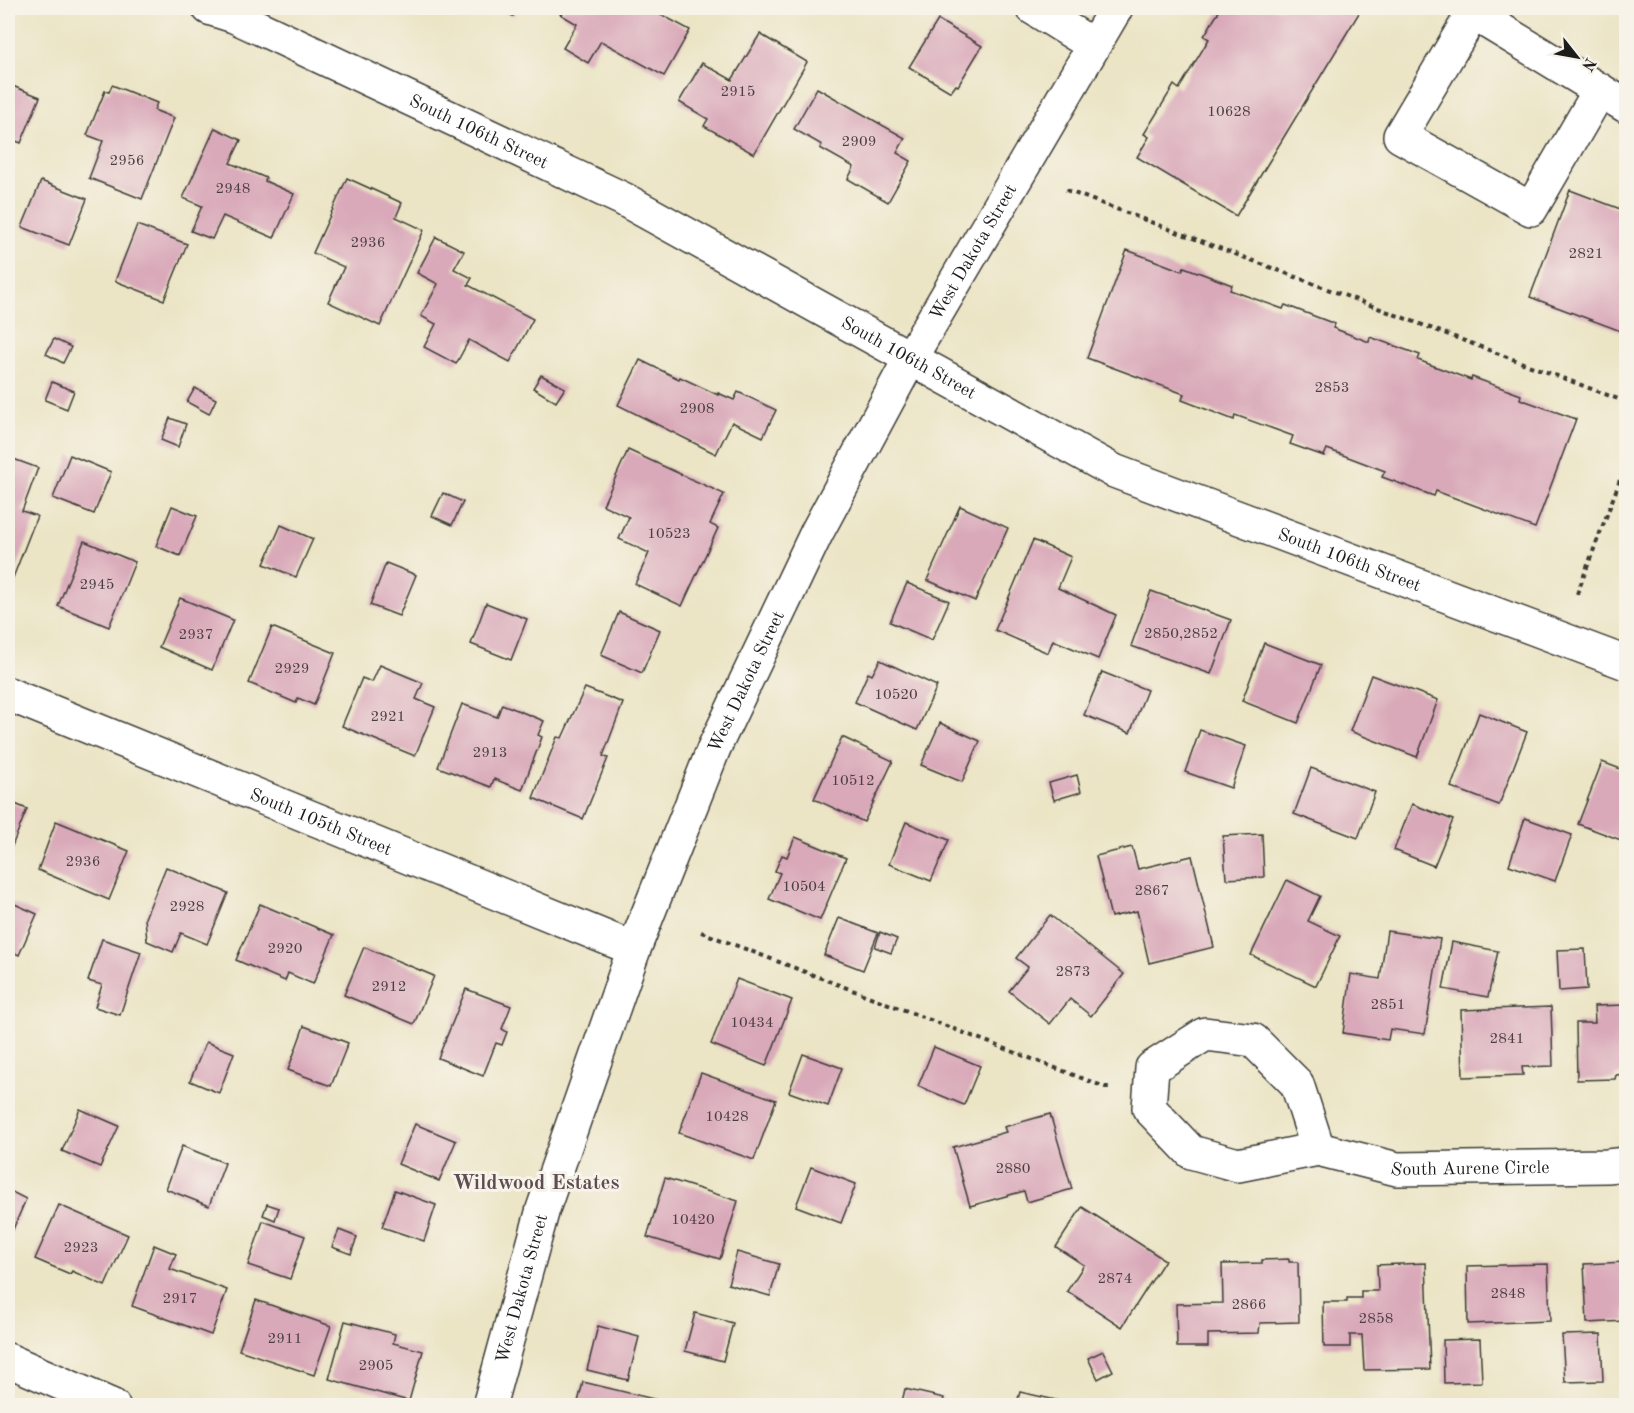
<svg xmlns="http://www.w3.org/2000/svg" width="1634" height="1413" font-family="'Old Standard TT',serif">
	<style>
		.building { fill: #d9a9b9 }
		.lines { fill: none; stroke-linecap: round; stroke-linejoin: round }
		.minor-casing { stroke: #3b3a35; stroke-width: 36 }
		.path { stroke: #3b3a35; stroke-width: 4; stroke-dasharray: 4.5 4.5; stroke-linecap: butt }
		.minor { stroke: #fff; stroke-width: 33 }
		.labels { text-anchor: middle; stroke-width: 6; stroke-linejoin: round; paint-order: stroke }
		.number-label { font-size: 15px; fill: #4b3f43 }
		.street-label { font-size: 18px; fill: #1c1c1c; stroke: #f7f3e8 }
		.quarter-label { font-size: 21px; font-weight: bold; fill: #5e4d53; stroke: #f7f3e8 }
	</style>
	<rect width="100%" height="100%" fill="#f7f3e8"/>
	<filter id="ink" filterUnits="userSpaceOnUse"><feTurbulence type="fractalNoise" baseFrequency=".0167" numOctaves="2"/><feDisplacementMap in="SourceGraphic" scale="12" xChannelSelector="R" yChannelSelector="G"/><feConvolveMatrix kernelMatrix="1 2 1 2 8 2 1 2 1" color-interpolation-filters="sRGB"/></filter>
	<filter id="wash" filterUnits="userSpaceOnUse"><feTurbulence type="fractalNoise" baseFrequency=".008" numOctaves="4" result="noise"/><feDisplacementMap in="SourceGraphic" scale="24" xChannelSelector="R" yChannelSelector="G"/><feGaussianBlur stdDeviation="1.35" result="paint"/><feColorMatrix in="noise" values="0 0 0 0 0 0 0 0 0 0 0 0 0 0 0 0 0 1.4 0 .05"/><feComposite in="paint" operator="in"/></filter>
	<g filter="url(#wash)">
		<rect width="100%" height="100%" fill="#ebe4c5"/>
		<g id="blocks">
			<g class="building">
				<polygon points="469,8 485,8 481,14"/>
				<polygon points="497,8 518,8 513,16"/>
				<polygon points="564,8 649,8 690,30 664,76 601,41 588,63 563,48 577,24 560,14"/>
				<polygon points="1221,8 1362,8 1236,216 1137,157 1149,137 1144,134 1174,85 1179,89 1209,39 1204,36"/>
				<polygon points="938,20 982,46 958,86 956,85 951,92 909,67"/>
				<polygon points="760,34 807,62 754,154 704,126 708,119 679,102 702,63 732,80"/>
				<polygon points="8,81 11,82 10,85 40,97 21,143 8,138"/>
				<polygon points="112,85 157,103 154,110 174,118 142,199 89,178 103,141 87,135 105,91 109,92"/>
				<polygon points="817,88 905,138 897,153 911,161 888,202 848,179 854,167 820,148 822,145 794,129"/>
				<polygon points="215,128 241,140 230,163 266,178 265,181 294,194 274,238 223,216 212,239 191,231 202,206 183,198"/>
				<polygon points="347,178 402,203 396,217 424,230 380,326 328,302 344,267 313,253"/>
				<polygon points="41,181 87,199 69,245 22,227"/>
				<polygon points="1570,190 1623,210 1626,203 1626,333 1530,297"/>
				<polygon points="137,225 187,244 164,300 115,281"/>
				<polygon points="436,237 464,251 454,269 472,278 468,285 533,319 510,362 469,340 456,364 424,347 436,324 421,316 438,284 417,273"/>
				<polygon points="1127,250 1182,271 1184,267 1232,285 1230,290 1283,309 1285,305 1335,324 1333,328 1369,342 1370,337 1420,355 1418,360 1471,380 1472,377 1521,395 1520,399 1576,419 1535,528 1436,491 1434,496 1382,477 1385,471 1327,449 1324,456 1290,444 1293,436 1235,415 1234,420 1182,400 1184,394 1087,358"/>
				<polygon points="54,339 71,347 63,363 46,354"/>
				<polygon points="640,360 679,379 680,377 718,395 718,393 734,400 738,392 776,410 763,437 732,422 716,454 618,405"/>
				<polygon points="541,375 565,388 556,402 533,388"/>
				<polygon points="52,382 74,391 67,409 45,400"/>
				<polygon points="195,388 216,399 209,414 187,402"/>
				<polygon points="170,418 186,424 178,447 161,440"/>
				<polygon points="628,450 724,494 710,524 718,528 682,606 635,584 649,553 619,539 629,517 603,505"/>
				<polygon points="70,455 111,472 94,514 53,498"/>
				<polygon points="8,457 38,468 22,511 37,516 9,588 8,587"/>
				<polygon points="443,493 463,502 452,525 432,516"/>
				<polygon points="172,506 197,516 180,556 156,546"/>
				<polygon points="960,506 1008,528 975,601 927,580"/>
				<polygon points="281,525 313,539 296,577 264,564"/>
				<polygon points="1033,540 1071,557 1058,588 1116,615 1098,659 1053,640 1048,653 995,630"/>
				<polygon points="84,541 135,562 109,627 58,606"/>
				<polygon points="386,563 416,575 399,616 370,605"/>
				<polygon points="907,583 949,601 932,640 890,622"/>
				<polygon points="1151,591 1231,620 1211,674 1131,646"/>
				<polygon points="180,598 233,620 212,670 159,647"/>
				<polygon points="486,603 527,619 511,660 471,644"/>
				<polygon points="619,612 660,630 642,673 601,655"/>
				<polygon points="272,627 335,653 314,705 298,698 296,703 249,683"/>
				<polygon points="1264,643 1321,665 1298,723 1242,701"/>
				<polygon points="880,660 937,686 917,730 855,702 868,673 872,675"/>
				<polygon points="380,665 423,683 416,699 435,707 415,756 342,726 362,678 372,682"/>
				<polygon points="1102,672 1147,690 1130,733 1084,715"/>
				<polygon points="1371,675 1438,700 1417,757 1350,731"/>
				<polygon points="585,688 623,703 603,756 608,758 583,819 533,798 557,737 562,738"/>
				<polygon points="462,704 497,717 502,704 544,721 538,735 542,737 522,790 494,779 491,787 438,767"/>
				<polygon points="1479,713 1527,732 1499,805 1451,787"/>
				<polygon points="940,723 980,741 962,782 921,765"/>
				<polygon points="1200,730 1246,746 1231,788 1185,772"/>
				<polygon points="842,737 893,761 864,822 814,799"/>
				<polygon points="1602,762 1626,771 1626,842 1578,824"/>
				<polygon points="1311,768 1375,792 1358,838 1294,814"/>
				<polygon points="1077,775 1081,792 1054,800 1049,783"/>
				<polygon points="8,801 27,809 8,856"/>
				<polygon points="1412,804 1453,820 1434,866 1394,850"/>
				<polygon points="1525,818 1572,835 1555,881 1509,865"/>
				<polygon points="56,821 129,851 109,900 38,870"/>
				<polygon points="906,822 949,840 931,881 889,864"/>
				<polygon points="1262,834 1264,877 1226,879 1223,836"/>
				<polygon points="795,837 846,858 820,920 769,899 780,873 775,871 782,855 787,857"/>
				<polygon points="1132,847 1138,869 1192,856 1214,947 1149,963 1137,911 1111,917 1096,856"/>
				<polygon points="166,867 228,893 207,944 181,933 173,952 147,941 145,918"/>
				<polygon points="1287,880 1320,896 1308,921 1340,936 1316,986 1251,955"/>
				<polygon points="8,901 37,914 19,955 8,950"/>
				<polygon points="260,904 334,935 313,984 288,973 285,981 236,960"/>
				<polygon points="1050,915 1124,974 1091,1016 1070,999 1050,1024 1009,991 1028,967 1016,958"/>
				<polygon points="839,918 878,933 863,970 824,955"/>
				<polygon points="1387,931 1440,939 1425,1034 1390,1029 1388,1040 1343,1033 1351,974 1380,979"/>
				<polygon points="880,932 897,939 891,953 875,947"/>
				<polygon points="102,939 141,952 120,1015 95,1007 102,985 88,981"/>
				<polygon points="1452,942 1498,951 1488,997 1443,989"/>
				<polygon points="364,947 434,976 414,1024 344,995"/>
				<polygon points="1585,949 1587,989 1559,991 1557,950"/>
				<polygon points="737,979 792,1000 766,1066 711,1044"/>
				<polygon points="466,989 511,1006 502,1029 507,1032 502,1045 496,1043 483,1076 438,1058"/>
				<polygon points="1626,1005 1626,1074 1616,1075 1615,1079 1577,1080 1576,1023 1595,1023 1594,1006"/>
				<polygon points="1551,1007 1553,1066 1522,1067 1523,1075 1463,1077 1461,1010"/>
				<polygon points="304,1026 348,1043 331,1086 288,1070"/>
				<polygon points="206,1042 234,1053 219,1093 190,1081"/>
				<polygon points="934,1047 980,1066 964,1105 918,1086"/>
				<polygon points="803,1054 842,1068 828,1106 789,1092"/>
				<polygon points="701,1073 776,1100 754,1160 679,1133"/>
				<polygon points="80,1109 119,1126 100,1167 62,1151"/>
				<polygon points="1050,1114 1072,1189 1027,1202 1024,1191 970,1206 953,1147 1006,1132 1004,1127"/>
				<polygon points="415,1124 456,1141 439,1181 398,1164"/>
				<polygon points="182,1146 225,1163 209,1206 166,1189"/>
				<polygon points="811,1167 856,1184 841,1223 796,1206"/>
				<polygon points="665,1178 738,1201 720,1259 647,1237"/>
				<polygon points="8,1190 26,1199 8,1241"/>
				<polygon points="395,1190 436,1205 424,1241 382,1227"/>
				<polygon points="267,1204 279,1208 275,1220 263,1215"/>
				<polygon points="59,1205 128,1235 105,1286 72,1271 70,1274 35,1259"/>
				<polygon points="1082,1207 1165,1260 1122,1327 1067,1291 1084,1265 1056,1247"/>
				<polygon points="263,1221 305,1236 290,1279 248,1265"/>
				<polygon points="339,1230 357,1237 351,1254 332,1247"/>
				<polygon points="154,1245 176,1254 170,1269 227,1290 211,1335 132,1306"/>
				<polygon points="737,1252 779,1264 770,1296 728,1284"/>
				<polygon points="1289,1259 1289,1262 1298,1262 1299,1322 1260,1323 1259,1333 1208,1334 1208,1347 1177,1347 1176,1304 1223,1303 1222,1264 1262,1263 1262,1260"/>
				<polygon points="1626,1262 1626,1321 1587,1323 1584,1264"/>
				<polygon points="1426,1263 1430,1369 1364,1370 1362,1335 1350,1335 1350,1347 1324,1347 1323,1302 1347,1302 1347,1298 1361,1298 1361,1291 1378,1291 1377,1265"/>
				<polygon points="1548,1264 1550,1321 1468,1324 1467,1266"/>
				<polygon points="256,1300 331,1326 314,1375 239,1350"/>
				<polygon points="695,1313 733,1323 723,1361 685,1351"/>
				<polygon points="345,1321 395,1334 393,1343 423,1351 409,1401 329,1379"/>
				<polygon points="598,1326 639,1337 628,1380 587,1370"/>
				<polygon points="1601,1334 1603,1381 1565,1382 1562,1335"/>
				<polygon points="1480,1339 1482,1382 1444,1383 1443,1340"/>
				<polygon points="1103,1351 1113,1371 1098,1379 1088,1358"/>
				<polygon points="583,1382 662,1401 661,1406 577,1406"/>
				<polygon points="905,1389 944,1398 942,1406 901,1406"/>
				<polygon points="1020,1392 1065,1402 1064,1406 1016,1406"/>
			</g>
		</g>
	</g>
	<g filter="url(#ink)">
		<use href="#blocks" fill-opacity="0" stroke="#3b3a35" stroke-width="1.5"/>
		<g class="lines">
			<g class="minor-casing">
				<g id="minor">
					<path id="s1" d="M209 8 234 16 623 199 1114 471 1626 663"/>
					<polyline points="1033,8 1093,45"/>
					<polyline points="1471,8 1473,13 1626,106"/>
					<polyline points="1473,13 1400,136 1531,209 1600,90"/>
					<path id="s2" d="M8 694 634 949"/>
					<path id="s3" d="M1318 1149 1297 1084 1253 1040 1205 1034 1152 1068 1149 1108 1191 1152 1238 1165 1318 1149 1397 1169 1607 1166 1626 1164"/>
					<polyline points="8,1360 113,1406"/>
					<path id="s4" d="M489 1406 543 1209 634 949 714 748 817 532 911 357 1116 8"/>
				</g>
			</g>
			<g class="path">
				<polyline points="1066,190 1626,402"/>
				<polyline points="1577,594 1626,464"/>
				<polyline points="701,932 1105,1087 1113,1087"/>
			</g>
			<use href="#minor" class="minor"/>
		</g>
	</g>
	<g class="labels">
		<g class="number-label">
			<text x="738" y="96">2915</text>
			<text x="1229" y="116">10628</text>
			<text x="859" y="146">2909</text>
			<text x="127" y="165">2956</text>
			<text x="233" y="193">2948</text>
			<text x="368" y="247">2936</text>
			<text x="1586" y="258">2821</text>
			<text x="1332" y="392">2853</text>
			<text x="697" y="413">2908</text>
			<text x="669" y="538">10523</text>
			<text x="97" y="589">2945</text>
			<text x="1181" y="638">2850,2852</text>
			<text x="196" y="639">2937</text>
			<text x="292" y="673">2929</text>
			<text x="896" y="699">10520</text>
			<text x="388" y="721">2921</text>
			<text x="490" y="757">2913</text>
			<text x="853" y="785">10512</text>
			<text x="83" y="866">2936</text>
			<text x="804" y="891">10504</text>
			<text x="1152" y="895">2867</text>
			<text x="187" y="911">2928</text>
			<text x="285" y="953">2920</text>
			<text x="1073" y="976">2873</text>
			<text x="389" y="991">2912</text>
			<text x="1388" y="1009">2851</text>
			<text x="752" y="1027">10434</text>
			<text x="1507" y="1043">2841</text>
			<text x="727" y="1121">10428</text>
			<text x="1013" y="1173">2880</text>
			<text x="693" y="1224">10420</text>
			<text x="81" y="1252">2923</text>
			<text x="1115" y="1283">2874</text>
			<text x="1508" y="1298">2848</text>
			<text x="180" y="1303">2917</text>
			<text x="1249" y="1309">2866</text>
			<text x="1376" y="1323">2858</text>
			<text x="285" y="1343">2911</text>
			<text x="376" y="1370">2905</text>
		</g>
		<g class="street-label">
			<text dy="6" stroke="none"><textPath href="#s1" startOffset="297">South 106th Street</textPath></text>
			<text dy="6" stroke="none"><textPath href="#s4" startOffset="1256">West Dakota Street</textPath></text>
			<text dy="6" stroke="none"><textPath href="#s1" startOffset="783">South 106th Street</textPath></text>
			<text dy="6" stroke="none"><textPath href="#s1" startOffset="1269">South 106th Street</textPath></text>
			<text dy="6" stroke="none"><textPath href="#s4" startOffset="770">West Dakota Street</textPath></text>
			<text dy="6" stroke="none"><textPath href="#s2" startOffset="338">South 105th Street</textPath></text>
			<text dy="6" stroke="none"><textPath href="#s3" startOffset="628">South Aurene Circle</textPath></text>
			<text dy="6" stroke="none"><textPath href="#s4" startOffset="122">West Dakota Street</textPath></text>
		</g>
		<g class="quarter-label">
			<text x="536" y="1189">Wildwood Estates</text>
		</g>
	</g>
	<rect width="1634" height="1413" fill="none" stroke="#f7f3e8" stroke-width="30"/>
	<g transform="translate(1577 57) rotate(121)" stroke="#f7f3e8" stroke-width="4.5" paint-order="stroke">
	<path d="M0-4.5L10 22L0 15L-10 22Z" fill="#1c1c1c"/>
	<text y="-9" font-size="16" font-weight="bold" text-anchor="middle" fill="#1c1c1c">N</text>
	</g>
</svg>
